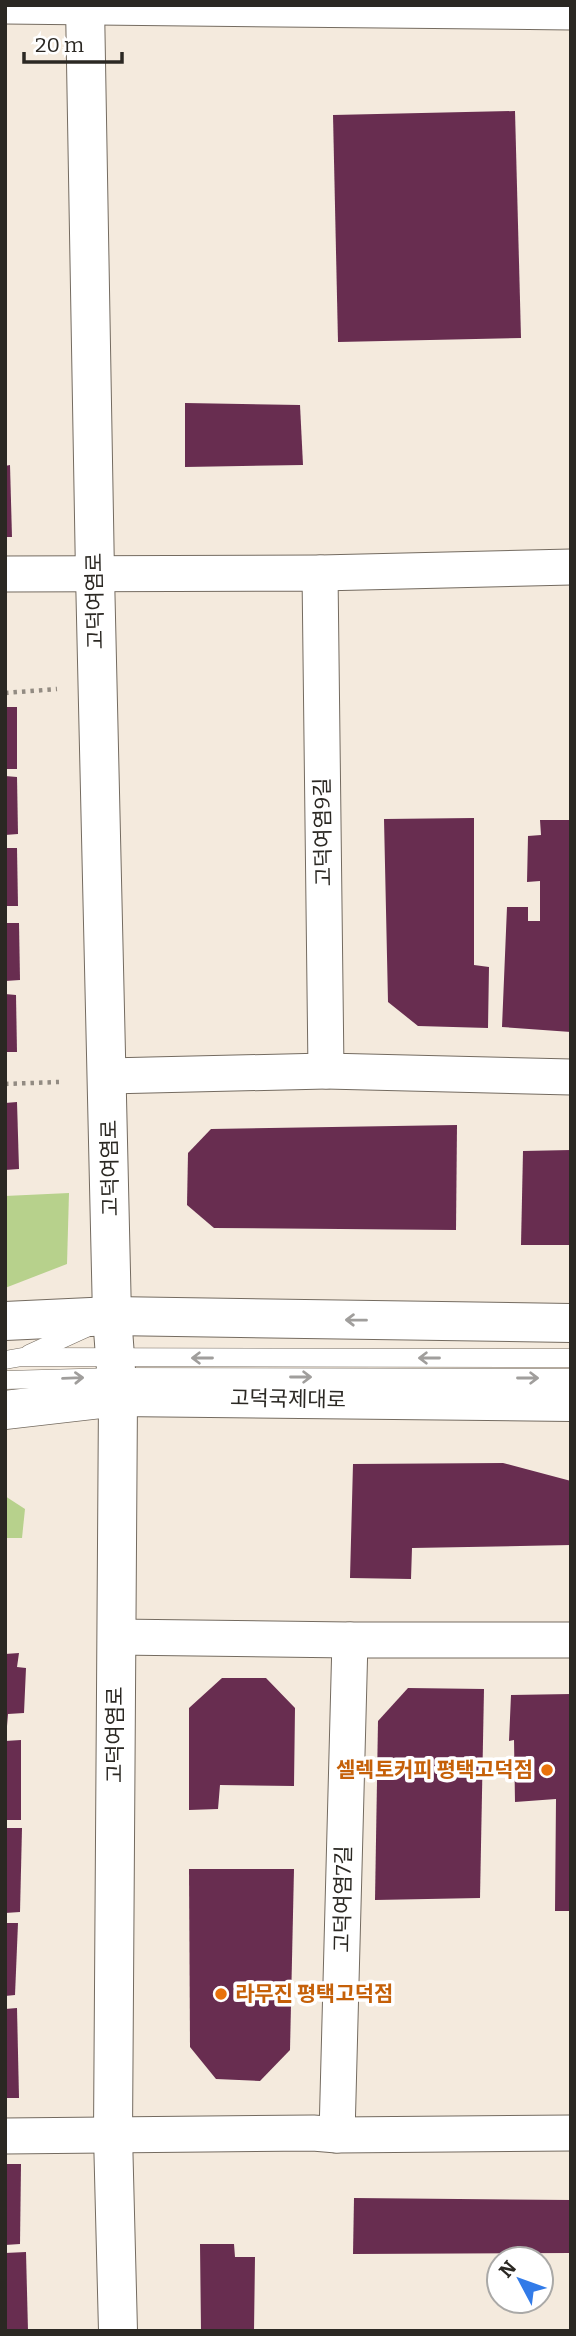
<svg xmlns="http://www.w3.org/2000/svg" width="576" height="2336" font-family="Bitter,'Noto Sans KR',serif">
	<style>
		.green { fill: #b7d18c }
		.building { fill: #682d50 }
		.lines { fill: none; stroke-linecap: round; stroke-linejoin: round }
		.lane-casing { stroke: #746b60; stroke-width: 19 }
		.street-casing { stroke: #746b60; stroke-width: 37 }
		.secondary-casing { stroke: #746b60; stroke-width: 40 }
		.path { stroke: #928b82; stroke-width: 4.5; stroke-dasharray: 3.5 5; stroke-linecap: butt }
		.lane { stroke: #fff; stroke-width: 18 }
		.street { stroke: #fff; stroke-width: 35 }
		.secondary { stroke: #fff; stroke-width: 38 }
		.oneway { stroke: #a09e9c }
		.food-dot { fill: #e8710a; stroke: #fff; stroke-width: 2.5 }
		.labels { text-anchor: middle; stroke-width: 7; stroke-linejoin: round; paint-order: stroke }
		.street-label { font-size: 21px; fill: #2b2823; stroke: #fff }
		.food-label { font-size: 21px; font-weight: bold; fill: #c56008; stroke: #fff; text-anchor: end }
	</style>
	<rect width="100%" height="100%" fill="#f4eadd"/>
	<g class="green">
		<polygon points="69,1193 67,1264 5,1288 5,1196"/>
		<polygon points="5,1496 25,1509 22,1538 5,1538"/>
	</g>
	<g class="building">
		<polygon points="515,111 521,338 338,342 333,115"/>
		<polygon points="185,403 300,405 303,465 185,467"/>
		<polygon points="10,465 12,537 5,537 5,466"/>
		<rect x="5" y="707" width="12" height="62"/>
		<polygon points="5,776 17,777 18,834 5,835"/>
		<polygon points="474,818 474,965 489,967 488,1028 418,1026 388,1002 384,819"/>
		<polygon points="540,820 571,820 571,1032 502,1027 507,907 528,907 528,921 540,921 540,881 527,882 528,836 541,835"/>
		<polygon points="5,848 17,848 18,906 5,906"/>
		<polygon points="5,923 19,923 20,980 5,981"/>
		<polygon points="5,994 16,995 17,1052 5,1052"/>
		<polygon points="17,1102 19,1169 5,1170 5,1103"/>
		<polygon points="457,1125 456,1230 214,1228 187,1205 188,1153 211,1129"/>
		<polygon points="571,1150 571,1245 521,1245 523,1151"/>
		<polygon points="503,1463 571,1481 571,1545 412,1548 411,1579 350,1578 353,1464"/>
		<polygon points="19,1653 17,1667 26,1668 24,1713 8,1714 7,1726 5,1726 5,1654"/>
		<polygon points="222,1678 266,1678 295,1708 294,1786 220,1785 218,1809 189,1810 189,1708"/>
		<polygon points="408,1688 484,1689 480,1898 375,1900 378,1721"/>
		<polygon points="571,1694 571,1911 555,1911 556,1799 515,1802 514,1740 509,1741 511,1695"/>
		<polygon points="21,1740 21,1820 5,1820 5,1741"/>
		<polygon points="5,1828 22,1828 20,1912 5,1913"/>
		<polygon points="189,1869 294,1869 290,2050 260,2081 216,2079 190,2047"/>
		<polygon points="5,1923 18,1923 15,1995 5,1996"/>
		<polygon points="17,2008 19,2098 5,2098 5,2009"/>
		<polygon points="5,2164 21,2164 20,2244 5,2245"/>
		<polygon points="354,2198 571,2200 571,2253 353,2254"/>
		<polygon points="200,2244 234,2244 235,2257 255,2257 254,2331 201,2331"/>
		<polygon points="26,2252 28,2331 5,2331 5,2253"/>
	</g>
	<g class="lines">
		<g class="lane-casing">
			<g id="lane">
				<polyline points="29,1354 86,1328"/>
				<polyline points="5,1360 22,1357 571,1358"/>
				<polyline points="5,1380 116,1377 571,1378"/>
			</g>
		</g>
		<g class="street-casing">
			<g id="street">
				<polyline points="5,6 571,12"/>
				<polyline points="320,573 571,567"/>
				<polyline points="5,574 320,573 326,1071 571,1077"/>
				<polyline points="108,1076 326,1071"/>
				<polyline points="116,1637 350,1640 571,1640"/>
				<polyline points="350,1640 337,2135 571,2133"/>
				<polyline points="5,2136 313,2133 337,2135"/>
			</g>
		</g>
		<g class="secondary-casing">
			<g id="secondary">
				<polyline points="85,5 95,574 112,1316 118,1397 113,2135 118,2331"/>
				<polyline points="5,1321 112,1316 571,1323"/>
				<polyline points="5,1410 118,1397 571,1402"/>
			</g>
		</g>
		<g class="path">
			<polyline points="5,693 57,689"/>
			<polyline points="5,1084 59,1082"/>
		</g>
		<use href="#lane" class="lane"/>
		<use href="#street" class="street"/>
		<use href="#secondary" class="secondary"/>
	</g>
	<defs><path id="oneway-shaft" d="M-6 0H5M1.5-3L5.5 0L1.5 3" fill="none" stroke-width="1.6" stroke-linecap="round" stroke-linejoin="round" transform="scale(1.75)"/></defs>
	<g class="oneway">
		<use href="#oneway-shaft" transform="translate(356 1320) rotate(-179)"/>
		<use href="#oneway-shaft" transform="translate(202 1358) rotate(180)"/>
		<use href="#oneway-shaft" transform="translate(429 1358) rotate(180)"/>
		<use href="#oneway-shaft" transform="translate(301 1377)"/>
		<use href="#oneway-shaft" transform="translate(73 1378) rotate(-2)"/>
		<use href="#oneway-shaft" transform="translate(528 1378)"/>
	</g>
	<g class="food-dot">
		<circle cx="547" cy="1770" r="7"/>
		<circle cx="221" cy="1994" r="7"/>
	</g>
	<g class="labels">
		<g class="street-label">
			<text transform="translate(95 601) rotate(-91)" y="7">고덕여염로</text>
			<text transform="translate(323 832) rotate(-91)" y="7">고덕여염9길</text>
			<text transform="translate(110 1168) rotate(-91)" y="7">고덕여염로</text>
			<text transform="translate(288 1399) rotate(1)" y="7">고덕국제대로</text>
			<text transform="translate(115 1735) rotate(-90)" y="7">고덕여염로</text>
			<text transform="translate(343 1899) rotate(-89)" y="7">고덕여염7길</text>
		</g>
		<g class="food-label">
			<text x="533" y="1777">셀렉토커피 평택고덕점</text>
			<text x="235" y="2001" text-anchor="start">라무진 평택고덕점</text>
		</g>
	</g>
	<rect width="576" height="2336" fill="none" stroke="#2b2823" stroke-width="14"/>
	<g transform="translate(520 2280) rotate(311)"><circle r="33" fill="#ffffff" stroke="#aaa9a7" stroke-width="2"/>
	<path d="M0-5L12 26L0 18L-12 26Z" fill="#327be8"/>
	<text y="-10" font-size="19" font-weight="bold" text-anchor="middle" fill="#2b2823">N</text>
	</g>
	<path d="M24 52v10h98v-10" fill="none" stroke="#2b2823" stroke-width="3.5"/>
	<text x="35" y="52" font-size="21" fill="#2b2823" stroke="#ffffff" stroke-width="5" paint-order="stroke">20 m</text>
</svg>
